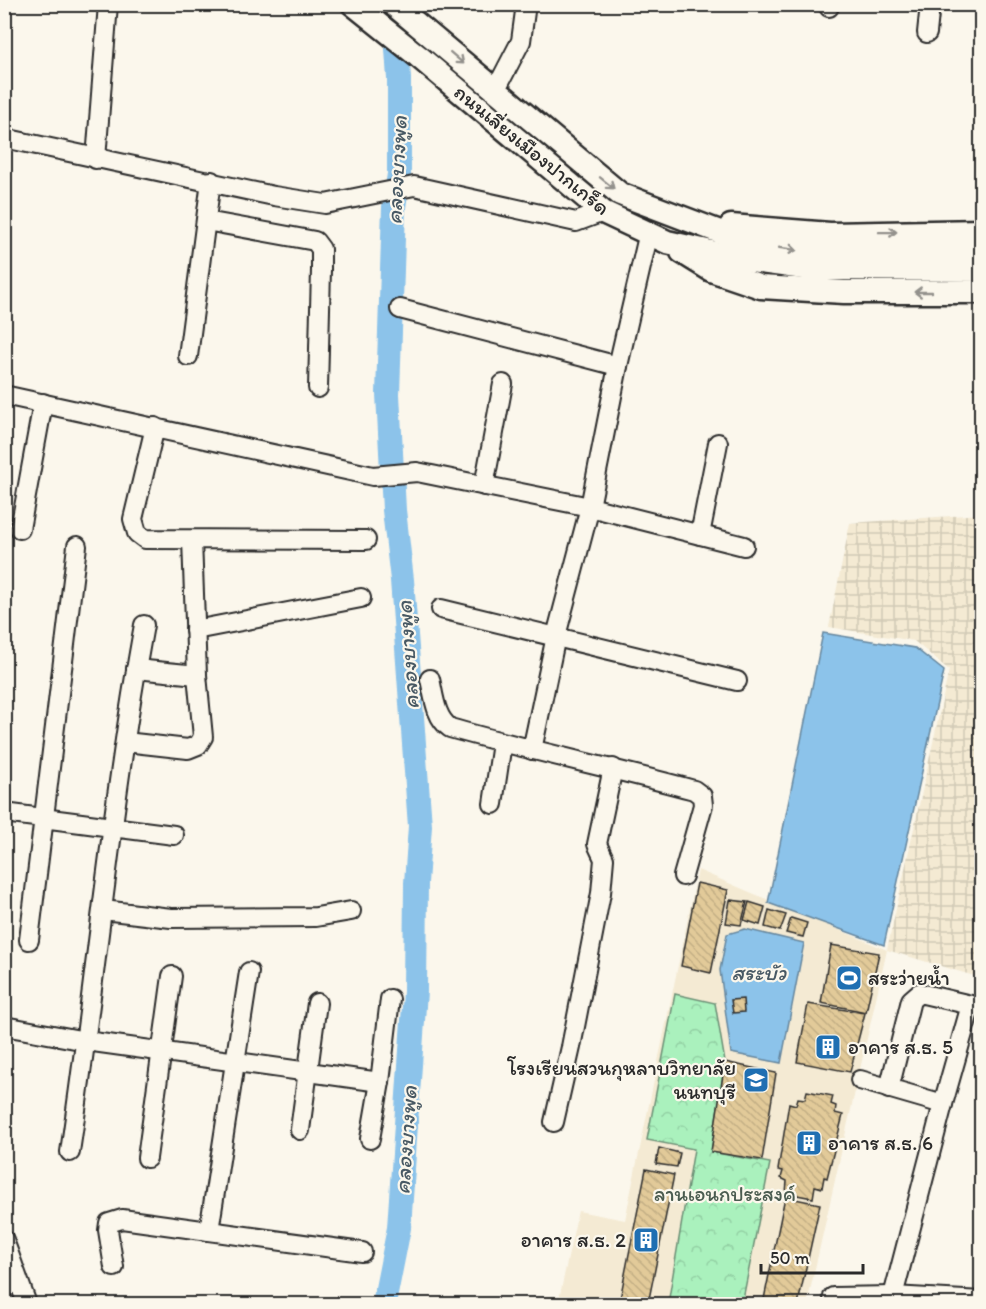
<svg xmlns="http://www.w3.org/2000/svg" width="986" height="1309" font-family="Itim,'Playpen Sans Thai',sans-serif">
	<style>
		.built { fill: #f4ead3 }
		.industrial { fill: url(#industrial-grid) }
		.park { fill: url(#park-crowns); stroke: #6a8e74; stroke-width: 1.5 }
		.water { fill: #8cc3ea; stroke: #65869e; stroke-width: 1.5 }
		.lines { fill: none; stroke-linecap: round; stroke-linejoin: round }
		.river { stroke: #8cc3ea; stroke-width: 24 }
		.building { fill: url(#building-back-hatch); stroke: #2b2b2b; stroke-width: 1.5 }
		.minor-casing { stroke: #2b2b2b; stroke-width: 22 }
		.major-casing { stroke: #2b2b2b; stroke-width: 27 }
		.minor { stroke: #fbf7ec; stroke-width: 18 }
		.major { stroke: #fbf7ec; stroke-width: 22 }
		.oneway { stroke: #93918c }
		.labels { text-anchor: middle; stroke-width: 4.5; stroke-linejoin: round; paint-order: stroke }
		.street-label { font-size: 21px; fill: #2b2b2b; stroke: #fbf7ec }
		.poi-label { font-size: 21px; fill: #2b2b2b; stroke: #fbf7ec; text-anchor: start }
		.park-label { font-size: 21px; fill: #4b5c50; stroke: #fbf7ec }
		.water-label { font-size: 22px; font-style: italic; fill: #485964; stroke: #fbf7ec }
	</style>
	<defs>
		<pattern id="industrial-grid" width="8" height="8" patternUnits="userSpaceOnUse" patternTransform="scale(1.5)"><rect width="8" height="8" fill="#f4ead3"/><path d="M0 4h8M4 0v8" fill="none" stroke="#d1c9b5"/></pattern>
		<pattern id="park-crowns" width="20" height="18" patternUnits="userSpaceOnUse" patternTransform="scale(1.5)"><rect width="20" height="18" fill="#aaf1bd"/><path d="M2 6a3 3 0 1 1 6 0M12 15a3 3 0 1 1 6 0" fill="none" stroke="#92cfa3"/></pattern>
		<pattern id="building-back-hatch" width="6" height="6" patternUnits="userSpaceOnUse" patternTransform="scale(1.5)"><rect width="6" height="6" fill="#e2ca99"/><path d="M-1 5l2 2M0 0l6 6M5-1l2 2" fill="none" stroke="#c2ae84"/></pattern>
	</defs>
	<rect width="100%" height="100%" fill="#fbf7ec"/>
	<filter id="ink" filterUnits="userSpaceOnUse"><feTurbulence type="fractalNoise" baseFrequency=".0167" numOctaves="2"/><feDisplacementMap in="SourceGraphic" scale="12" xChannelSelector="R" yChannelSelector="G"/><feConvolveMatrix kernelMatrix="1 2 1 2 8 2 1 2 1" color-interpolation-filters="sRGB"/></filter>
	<g filter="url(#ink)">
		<polygon class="built" points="698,870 887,950 807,1304 558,1304 578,1211 625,1220"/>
		<polygon class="industrial" points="981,514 982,514 981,978 887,950 949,670 914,641 829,627 850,523"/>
		<polygon class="park" points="675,994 715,1003 725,1062 711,1152 770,1163 742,1304 668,1304 694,1149 647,1140"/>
		<g class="water">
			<polygon points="823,633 915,648 944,671 884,945 768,903"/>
			<polygon points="745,929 804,943 781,1063 731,1053 720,970 727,934"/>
		</g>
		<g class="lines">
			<polyline class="river" points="384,1304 399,1228 415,991 416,883 420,826 402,580 394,510 388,394 394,207 399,174 399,79 394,4"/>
		</g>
		<g class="building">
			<polygon points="697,883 728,890 711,973 681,966"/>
			<polygon points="730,900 747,902 741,925 726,923"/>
			<polygon points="749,902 765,907 760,925 744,920"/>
			<polygon points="769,910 786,915 780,931 765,927"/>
			<polygon points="791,918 807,923 803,937 786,933"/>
			<polygon points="831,945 879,953 866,1012 821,1003"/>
			<polygon points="743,999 744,1012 733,1013 731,1000"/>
			<polygon points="808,1004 865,1013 850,1072 797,1062"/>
			<polygon points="725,1062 776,1073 762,1160 711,1152"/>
			<polygon points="807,1091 833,1096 831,1104 836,1106 835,1113 843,1115 827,1178 824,1177 822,1188 815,1186 813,1198 786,1193 787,1181 781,1178 783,1171 778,1170 789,1103 796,1105 798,1098 805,1099"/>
			<polygon points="659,1148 680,1153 677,1167 656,1164"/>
			<polygon points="646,1169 674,1175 648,1304 619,1304"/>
			<polygon points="785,1197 820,1204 798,1304 763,1304"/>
		</g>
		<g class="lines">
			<g class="minor-casing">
				<g id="minor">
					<polyline points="829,7 829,4"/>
					<polyline points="927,33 930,4"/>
					<polyline points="495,91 521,41 526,4"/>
					<polyline points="4,138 274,196 325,204 414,186 576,222 603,212"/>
					<polyline points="96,159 108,4"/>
					<polyline points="206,221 315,241 321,249 321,270 318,388"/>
					<polyline points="400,309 618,366"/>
					<polyline points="188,356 211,181"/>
					<polyline points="4,395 373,476 417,472 590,507 744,546"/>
					<polyline points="155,427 133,519 137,533 145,539 366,540"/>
					<polyline points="484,486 503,384"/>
					<polyline points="20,529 43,403"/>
					<polyline points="700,535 718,443"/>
					<polyline points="441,609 737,681"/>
					<polyline points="195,630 361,598"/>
					<polyline points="136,669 197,675"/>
					<path d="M430 679C434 696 435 717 450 728 531 751 613 768 694 790L702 796 703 805 683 876"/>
					<polyline points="125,742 188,749 198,745 203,737 197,675 192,540"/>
					<polyline points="532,750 556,636 590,507 618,366 649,232"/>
					<polyline points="493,804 502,743"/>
					<polyline points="4,813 174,835"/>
					<polyline points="103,910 171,918 316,917 351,911"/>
					<polyline points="29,940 77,546"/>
					<polyline points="4,1026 86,1041 380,1082"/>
					<polyline points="860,1080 943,1104"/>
					<polyline points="889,1089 911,1000 919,993 971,1005 943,1104 893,1296"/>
					<polyline points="554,1122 571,1047 601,893 604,859 597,844 613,768"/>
					<polyline points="300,1130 317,1003"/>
					<polyline points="370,1139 380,1082 390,999"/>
					<path d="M70 1152C96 977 112 799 144 625"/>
					<polyline points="147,1158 172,976"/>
					<polyline points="209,1231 362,1252"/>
					<polyline points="4,1240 27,1304"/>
					<polyline points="114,1267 108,1230 109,1223 122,1219 209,1231 249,972"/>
					<polyline points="833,1297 893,1296 982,1301"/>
				</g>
			</g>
			<g class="major-casing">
				<g id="major">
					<polyline points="353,4 418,56 603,212 667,242 751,261 812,269 982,270"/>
					<polyline points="393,4 620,194 749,243 807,252 982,253"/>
					<polyline points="731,226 830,234 982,231"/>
					<polyline points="682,252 711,270 761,287 844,292 982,292"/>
				</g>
			</g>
			<use href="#minor" class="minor"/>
			<use href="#major" class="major"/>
		</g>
		<defs><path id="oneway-shaft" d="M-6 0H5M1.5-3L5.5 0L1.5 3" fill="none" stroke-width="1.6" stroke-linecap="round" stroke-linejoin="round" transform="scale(1.5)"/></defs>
		<g class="oneway">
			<use href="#oneway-shaft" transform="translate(457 58) rotate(41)"/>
			<use href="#oneway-shaft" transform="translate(607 183) rotate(39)"/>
			<use href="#oneway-shaft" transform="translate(888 232) rotate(-1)"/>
			<use href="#oneway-shaft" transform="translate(788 249) rotate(8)"/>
			<use href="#oneway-shaft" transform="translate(923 292) rotate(180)"/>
		</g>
	</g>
	<defs>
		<g id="stadium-square" transform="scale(1.35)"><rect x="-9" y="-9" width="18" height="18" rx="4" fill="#1f6fb2" stroke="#fbf7ec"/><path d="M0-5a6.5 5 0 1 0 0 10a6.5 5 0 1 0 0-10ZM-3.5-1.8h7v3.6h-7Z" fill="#fff"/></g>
		<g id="building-square" transform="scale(1.35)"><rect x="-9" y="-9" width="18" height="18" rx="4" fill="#1f6fb2" stroke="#fbf7ec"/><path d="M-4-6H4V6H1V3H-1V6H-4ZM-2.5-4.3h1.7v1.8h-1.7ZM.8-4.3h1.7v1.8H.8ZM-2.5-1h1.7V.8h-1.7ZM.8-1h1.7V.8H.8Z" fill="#fff"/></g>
		<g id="school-square" transform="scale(1.35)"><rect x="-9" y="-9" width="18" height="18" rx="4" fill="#1f6fb2" stroke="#fbf7ec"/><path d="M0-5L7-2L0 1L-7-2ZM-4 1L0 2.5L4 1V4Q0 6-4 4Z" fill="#fff"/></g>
	</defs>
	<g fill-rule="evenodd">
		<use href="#stadium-square" x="849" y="978"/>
		<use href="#building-square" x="828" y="1047"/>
		<use href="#school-square" x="756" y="1080"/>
		<use href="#building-square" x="809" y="1143"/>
		<use href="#building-square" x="646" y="1240"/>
	</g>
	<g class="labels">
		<g class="street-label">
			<text transform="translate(532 150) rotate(39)" y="7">ถนนเลี่ยงเมืองปากเกร็ด</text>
		</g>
		<g class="poi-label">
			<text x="868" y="985">สระว่ายน้ำ</text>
			<text x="848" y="1054">อาคาร ส.ธ. 5</text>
			<text x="736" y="1075" text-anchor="end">โรงเรียนสวนกุหลาบวิทยาลัย<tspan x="736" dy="24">นนทบุรี</tspan></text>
			<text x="828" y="1150">อาคาร ส.ธ. 6</text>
			<text x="626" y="1247" text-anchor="end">อาคาร ส.ธ. 2</text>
		</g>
		<g class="park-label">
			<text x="725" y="1201">ลานเอนกประสงค์</text>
		</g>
		<g class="water-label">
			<text transform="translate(396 170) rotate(-87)" y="8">คลองบางพูด</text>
			<text transform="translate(407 655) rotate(-94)" y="8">คลองบางพูด</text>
			<text x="759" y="980">สระบัว</text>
			<text transform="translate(405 1140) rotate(-86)" y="8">คลองบางพูด</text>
		</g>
	</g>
	<rect width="986" height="1309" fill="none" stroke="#fbf7ec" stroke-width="24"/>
	<rect x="12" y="12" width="962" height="1285" fill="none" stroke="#2b2b2b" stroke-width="2" filter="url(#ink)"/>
	<path d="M761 1264v9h102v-9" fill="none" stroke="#2b2b2b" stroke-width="3"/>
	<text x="770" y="1264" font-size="18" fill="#2b2b2b" stroke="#fbf7ec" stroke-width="4.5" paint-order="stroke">50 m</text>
</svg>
